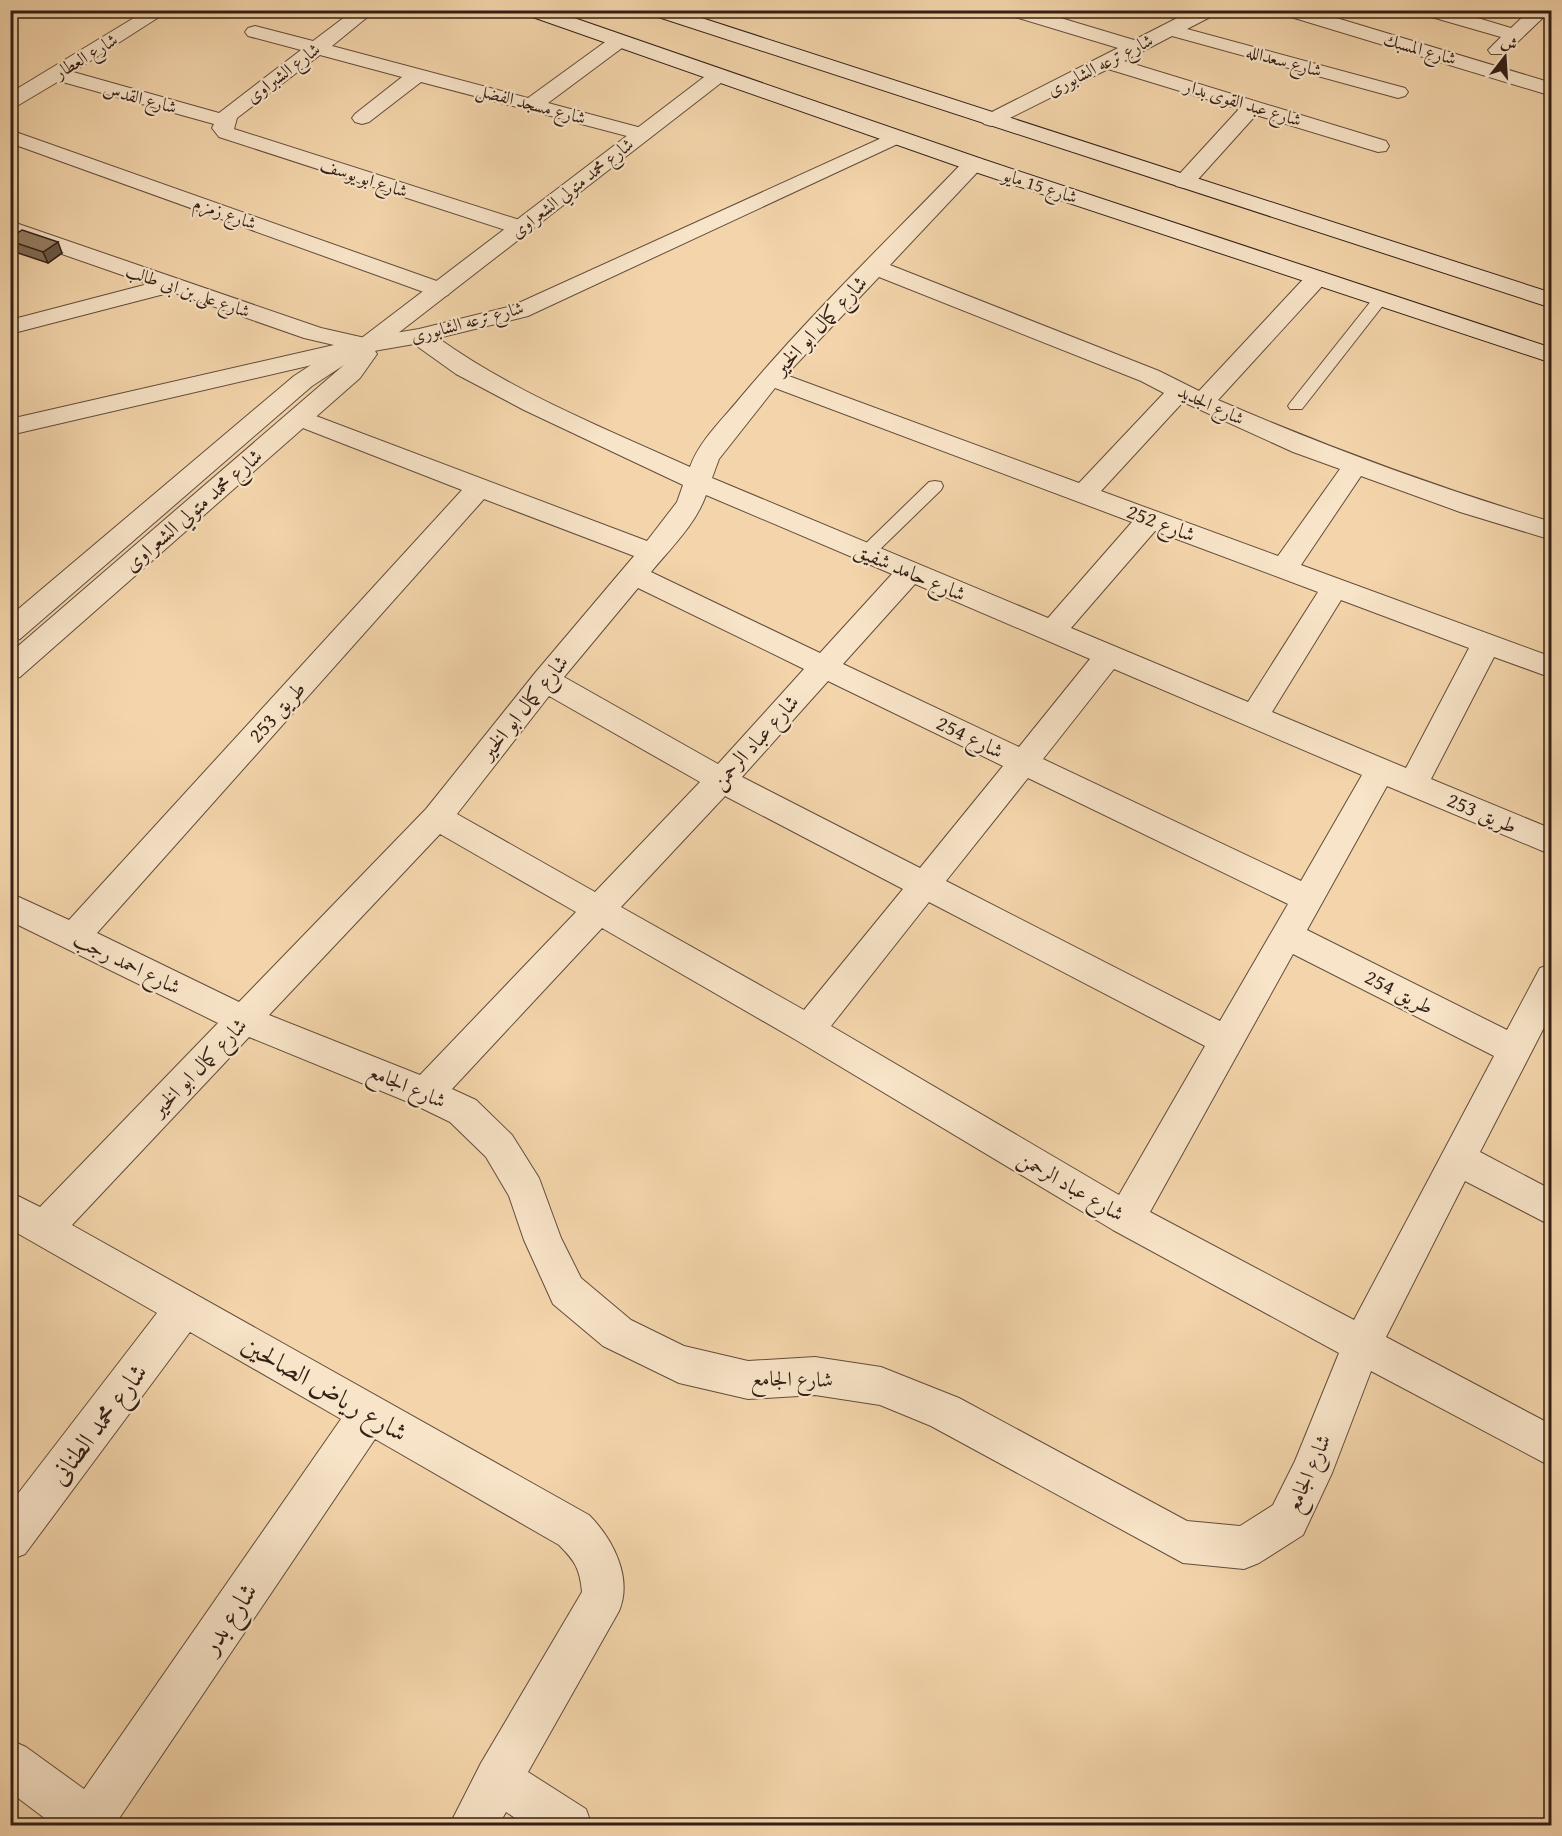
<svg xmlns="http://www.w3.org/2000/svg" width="1562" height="1836" font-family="'Gentium Book Plus',Amiri,serif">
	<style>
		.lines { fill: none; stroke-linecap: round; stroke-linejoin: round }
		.service-casing { stroke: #624c3b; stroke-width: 2 }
		.minor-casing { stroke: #624c3b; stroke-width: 2 }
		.tertiary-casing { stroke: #624c3b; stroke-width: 2 }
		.secondary-casing { stroke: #321f16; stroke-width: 2 }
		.service { fill: #f8e4c8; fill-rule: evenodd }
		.minor { fill: #f8e4c8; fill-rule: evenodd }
		.tertiary { fill: #f8e4c8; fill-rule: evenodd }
		.secondary { fill: #f8e4c8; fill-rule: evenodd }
		.wall { fill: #826c55; stroke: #321f16; stroke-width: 1.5 }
		.shaded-wall { fill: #6a5845; stroke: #321f16; stroke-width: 1.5 }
		.building { fill: #977e63; stroke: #321f16; stroke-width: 1.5 }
		.labels { text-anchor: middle; stroke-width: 4.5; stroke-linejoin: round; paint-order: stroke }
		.far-street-label { font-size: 18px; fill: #321f16; stroke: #f8e4c8 }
		.street-label { font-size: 21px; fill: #321f16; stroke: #f8e4c8 }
		.near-street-label { font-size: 26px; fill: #321f16; stroke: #f8e4c8 }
	</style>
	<rect width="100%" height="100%" fill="#f4d5ab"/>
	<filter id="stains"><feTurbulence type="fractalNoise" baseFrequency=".00333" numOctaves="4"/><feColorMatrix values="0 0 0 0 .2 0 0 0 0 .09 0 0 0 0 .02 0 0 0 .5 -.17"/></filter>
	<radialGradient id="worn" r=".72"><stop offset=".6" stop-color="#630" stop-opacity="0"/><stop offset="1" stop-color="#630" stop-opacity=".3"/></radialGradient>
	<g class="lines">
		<g class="service-casing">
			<g id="service">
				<polygon points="1380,294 1388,299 1302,409 1290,409 1288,406 1290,403 1375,296"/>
				<polygon points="935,481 941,482 943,486 941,490 872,557 860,557 857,553 860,549 929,482"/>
			</g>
		</g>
		<g class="minor-casing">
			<g id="minor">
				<polygon points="147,10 170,10 73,72 219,113 301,50 248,36 245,32 248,28 255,26 313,41 354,10 376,10 332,46 528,98 612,37 626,37 629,41 626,45 548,103 649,130 653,134 649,138 642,140 421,82 369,122 362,124 355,122 352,118 355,114 402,77 320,55 237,118 234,129 529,223 532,228 529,233 521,235 219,137 212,128 214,124 59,81 17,106 10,108 10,93"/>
				<polygon points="1003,10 1034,10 1134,40 1193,10 1218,10 1216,14 1187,29 1405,88 1408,92 1405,96 1398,98 1172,36 1124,61 1386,141 1389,146 1386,151 1378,152 1256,115 1192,186 1184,188 1176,186 1173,181 1239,109 1108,69 998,124 991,126 984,124 981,120 984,116 1118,48 1005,14"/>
				<polygon points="1279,10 1310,10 1552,83 1552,96 1281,14"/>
				<polygon points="1419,10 1451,10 1511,28 1530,10 1551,10 1505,54 1491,54 1488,50 1501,37 1421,14"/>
				<polygon points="10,130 448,285 452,290 448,295 440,297 432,295 10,143"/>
				<path d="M897 131 904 133 908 137 904 141 528 316 438 338C515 393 604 428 690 467 699 441 723 419 740 398 811 313 890 238 966 159L974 158 982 159 985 164 890 265 1159 371 1199 391 1309 273 1317 271 1325 273 1329 278 1325 283 1218 400C1327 447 1438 488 1552 522V540L1460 512 1361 476 1301 565 1552 657V678L1494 657 1431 779 1552 829V855L1387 786 1307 930 1507 1030 1540 968 1552 964V1012L1480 1152 1552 1190V1226L1465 1181 1386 1337 1552 1425V1467L1371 1371 1332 1473 1303 1535 1259 1563 1244 1569 1183 1563 931 1426 880 1405 815 1395 748 1399 679 1383 603 1346 553 1304 524 1240 509 1196 486 1157 450 1122 413 1104 249 1037 72 1225 589 1515C613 1539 633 1578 619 1611L528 1772 586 1809 592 1826H527L506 1812 498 1826H449L481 1763 582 1592C580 1569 575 1561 559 1545L375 1439 116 1823 117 1826H55L10 1792V1740L26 1747 84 1789 341 1419 190 1332 25 1554 10 1560V1504L157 1313 10 1229V1192L40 1207 218 1023 10 921V893L69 920 462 490 290 423 286 418 290 413 299 410 308 413 647 541 677 502 683 485 524 410 456 374 414 344 368 352 10 435V419L334 345 304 338 172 292 10 334V320L148 284 10 236V221L321 328 365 338 419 329 512 306ZM879 277 1141 381 1164 393 1079 483 786 375ZM775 388 1132 522 1048 618 712 478 719 459ZM1183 402 1293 452 1340 469 1278 556 1101 491ZM706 495 892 574 820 653 651 572C670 549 696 524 706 495ZM484 499 634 556 535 673 426 809 239 1002 97 933ZM1155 531 1318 592 1248 702 1071 628ZM915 584 1090 659 1019 747 843 664ZM638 588 804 669 718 764 564 677ZM1341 600 1469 648 1406 768 1272 712ZM1114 669 1362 775 1301 881 1043 759ZM828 681 1003 766 920 868 742 777ZM549 696 700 782 595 892 457 814ZM1028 778 1288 904 1220 1021 946 881ZM725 796 903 889 804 1010 621 907ZM440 834 576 912 420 1075 269 1015ZM929 902 1205 1046 1119 1195 831 1026ZM602 928 796 1040 1113 1230 1339 1353 1295 1461 1273 1505 1240 1526 1187 1521 959 1398 881 1367 815 1357 748 1361 684 1346 631 1320 581 1278 561 1238 539 1178 512 1135 476 1100 452 1089ZM1293 954 1494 1056 1354 1320 1150 1212Z"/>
			</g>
		</g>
		<g class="tertiary-casing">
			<polygon id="tertiary" points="719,69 726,71 729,75 726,79 375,351 377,354 360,378 20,677 10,680 10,653 344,365 312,386 20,639 10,642 10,616 294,376 331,352 359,340 712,71"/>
		</g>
		<g class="secondary-casing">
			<g id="secondary">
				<polygon points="522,10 551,10 982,159 1552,348 1552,363 966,169 524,14"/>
				<polygon points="647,10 677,10 1552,293 1552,308 649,14"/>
			</g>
		</g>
		<use href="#service" class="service"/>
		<use href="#minor" class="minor"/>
		<use href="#tertiary" class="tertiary"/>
		<use href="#secondary" class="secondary"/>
	</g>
	<polygon class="wall" points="10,227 13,228 16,234 62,253 48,263 12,251 10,246"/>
	<g class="shaded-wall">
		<polygon points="13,228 18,239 10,241 10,229"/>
		<polygon points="58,242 62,253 48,263 43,252"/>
	</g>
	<polygon class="building" points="22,230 58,242 43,252 10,241 10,238"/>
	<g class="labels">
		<g class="far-street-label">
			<text transform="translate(1420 49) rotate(16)" y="6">شارع المسبك</text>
			<text transform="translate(86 56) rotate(-31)" y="6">شارع العطار</text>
			<text transform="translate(1284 61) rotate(15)" y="6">شارع سعدالله</text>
			<text transform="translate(1100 65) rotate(-27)" y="6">شارع ترعه الشابورى</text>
			<text transform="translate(283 73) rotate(-37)" y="6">شارع الشبراوى</text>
			<text transform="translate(140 98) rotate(15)" y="6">شارع القدس</text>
			<text transform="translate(1243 103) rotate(17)" y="6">شارع عبد القوى بدار</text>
			<text transform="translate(531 104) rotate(15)" y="6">شارع مسجد الفضل</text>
			<text transform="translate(364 178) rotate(18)" y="6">شارع ابو يوسف</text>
			<text transform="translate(1040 186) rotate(18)" y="6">شارع 15 مايو</text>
			<text transform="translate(572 188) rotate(-38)" y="6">شارع محمد متولي الشعراوى</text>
			<text transform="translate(225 213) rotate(20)" y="6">شارع زمزم</text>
			<text transform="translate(188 291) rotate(19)" y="6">شارع على بن ابى طالب</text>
			<text transform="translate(467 322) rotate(-15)" y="6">شارع ترعه الشابورى</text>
			<text transform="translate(1211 405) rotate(25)" y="6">شارع الجديد</text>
		</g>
		<g class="street-label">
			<text transform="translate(820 325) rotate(-47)" y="7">شارع كمال ابو الخير</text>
			<text transform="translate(193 510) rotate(-41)" y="7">شارع محمد متولي الشعراوى</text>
			<text transform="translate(1161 523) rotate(21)" y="7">شارع 252</text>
			<text transform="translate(910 572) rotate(23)" y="7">شارع حامد شفيق</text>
			<text transform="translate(524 707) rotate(-51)" y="7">شارع كمال ابو الخير</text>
			<text transform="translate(277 712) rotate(-48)" y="7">طريق 253</text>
			<text transform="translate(970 737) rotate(26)" y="7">شارع 254</text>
			<text transform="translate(755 742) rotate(-48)" y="7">شارع عباد الرحمن</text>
			<text transform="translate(1482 813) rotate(23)" y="7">طريق 253</text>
			<text transform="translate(127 963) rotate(26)" y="7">شارع احمد رجب</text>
			<text transform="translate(1399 992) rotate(27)" y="7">طريق 254</text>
			<text transform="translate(199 1067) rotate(-46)" y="7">شارع كمال ابو الخير</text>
			<text transform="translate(407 1086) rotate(23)" y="7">شارع الجامع</text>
			<text transform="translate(1071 1186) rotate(30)" y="7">شارع عباد الرحمن</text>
			<text transform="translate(792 1379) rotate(1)" y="7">شارع الجامع</text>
			<text transform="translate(1308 1473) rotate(-66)" y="7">شارع الجامع</text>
		</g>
		<g class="near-street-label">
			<text transform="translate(325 1388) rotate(30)" y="9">شارع رياض الصالحين</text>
			<text transform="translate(98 1424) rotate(-53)" y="9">شارع محمد الطنانى</text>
			<text transform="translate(229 1618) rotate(-56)" y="9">شارع بدر</text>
		</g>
	</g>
	<rect width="1562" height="1836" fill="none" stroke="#f4d5ab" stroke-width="36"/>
	<rect x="12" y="12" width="1538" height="1812" fill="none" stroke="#321f16" stroke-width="3"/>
	<rect x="18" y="18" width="1526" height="1800" fill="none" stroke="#321f16" stroke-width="1.5"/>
	<g transform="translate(1505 57) rotate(17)" stroke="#f8e4c8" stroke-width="4.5" paint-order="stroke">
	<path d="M0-4.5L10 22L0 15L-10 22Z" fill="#321f16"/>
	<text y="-9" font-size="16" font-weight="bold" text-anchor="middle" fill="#321f16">ش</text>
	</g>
	<rect width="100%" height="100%" filter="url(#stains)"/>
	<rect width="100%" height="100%" fill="url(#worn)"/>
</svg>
